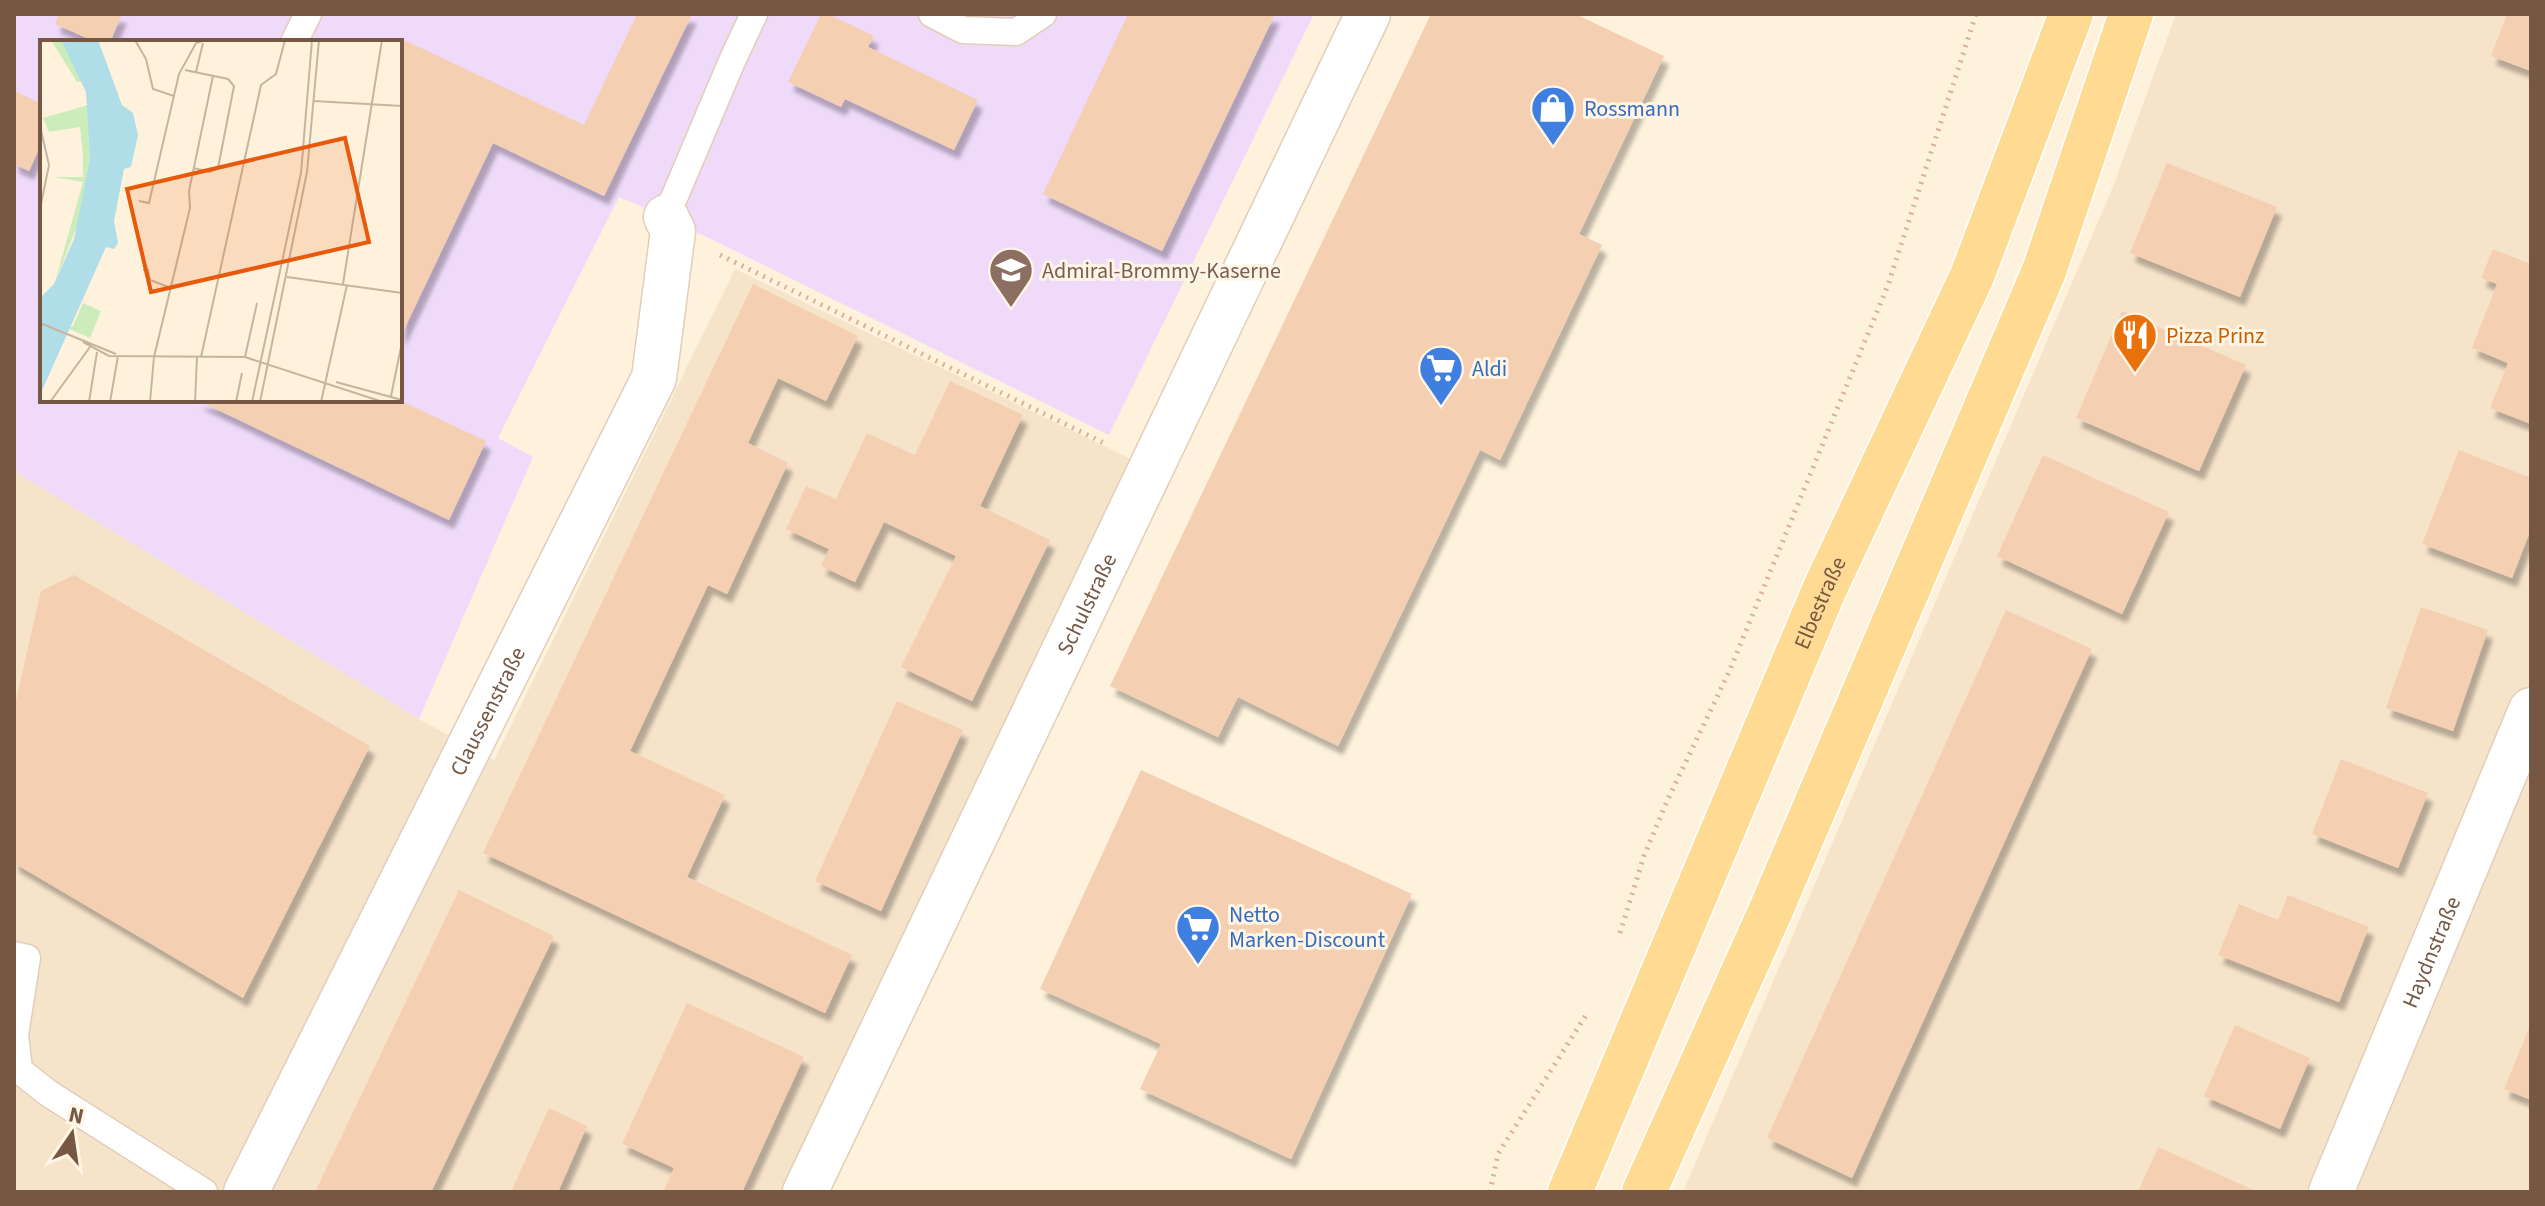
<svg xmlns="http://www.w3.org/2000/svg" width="2545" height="1206" font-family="'Source Sans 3',sans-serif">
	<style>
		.residential { fill: #f6e4ca }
		.education { fill: #efdafa; fill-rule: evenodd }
		.building { fill: #f5cfb2; filter: url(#shadow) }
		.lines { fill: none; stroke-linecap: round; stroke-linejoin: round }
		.lane-casing { stroke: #e2ceb8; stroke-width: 29 }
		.street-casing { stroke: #e2ceb8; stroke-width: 47 }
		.primary-casing { stroke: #fff; stroke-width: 47 }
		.path { stroke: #dab296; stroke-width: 5; stroke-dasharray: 2 6; stroke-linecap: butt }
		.lane { stroke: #fff; stroke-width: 26 }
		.street { stroke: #fff; stroke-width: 44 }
		.primary { stroke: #ffda92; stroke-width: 44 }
		.labels { text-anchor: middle; stroke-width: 6; stroke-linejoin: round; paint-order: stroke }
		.shop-label { font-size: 22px; fill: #366cbe; stroke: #fff5e4; text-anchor: start }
		.education-label { font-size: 22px; fill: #785e54; stroke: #fff5e4; text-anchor: start }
		.food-label { font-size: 22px; fill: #c56008; stroke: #fff5e4; text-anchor: start }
		.street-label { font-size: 22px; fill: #755744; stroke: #fff5e4 }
		.inset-road { fill: none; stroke: #c7b49f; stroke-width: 2 }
		.view { fill: #e8590c; fill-opacity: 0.15; stroke: #e8590c; stroke-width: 4 }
		.inset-edge { fill: none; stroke: #755744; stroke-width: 4 }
	</style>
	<defs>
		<filter id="shadow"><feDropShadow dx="5" dy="9" stdDeviation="2" flood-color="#0004"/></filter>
	</defs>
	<rect width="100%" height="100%" fill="#fef2dc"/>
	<g class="residential">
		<polygon points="2176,14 2531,14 2531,1192 1683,1192 2112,189"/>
		<polygon points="735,269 1167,476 829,1192 14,1192 14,471 419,719 494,760"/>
	</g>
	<path class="education" d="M14 14H1314L1109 435 666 217 619 197 498 438 533 457 419 719 14 471ZM42 42H400V400H42Z"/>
	<g class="building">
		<polygon points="59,14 122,14 110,42 96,42 55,24"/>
		<polygon points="637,14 692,14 604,196 493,143 400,338 402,39 584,125"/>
		<polygon points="821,14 828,14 874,36 868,47 978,100 954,150 845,99 841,107 788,82"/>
		<polygon points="1128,14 1275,14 1162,251 1043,194"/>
		<polygon points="1431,14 1575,14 1664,56 1579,234 1602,245 1500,460 1480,450 1338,746 1238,697 1218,737 1110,686"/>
		<polygon points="2507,14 2531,14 2531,71 2491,56"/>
		<polygon points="14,91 42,104 42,142 29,171 14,164"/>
		<polygon points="2167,163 2277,207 2240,297 2130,253"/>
		<polygon points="2493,249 2531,264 2531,424 2490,408 2508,363 2472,348 2497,284 2481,278"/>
		<polygon points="753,284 858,336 826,401 778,378 748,443 788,463 727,594 708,585 630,751 725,795 687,877 852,955 825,1013 483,853"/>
		<polygon points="2122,311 2246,365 2199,471 2076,418"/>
		<polygon points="950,381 1023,415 980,506 1050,540 972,701 901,667 956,556 884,522 855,582 821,566 829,549 786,529 806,486 836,499 867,433 915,455"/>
		<polygon points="197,400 399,400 486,441 449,520"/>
		<polygon points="2459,450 2531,478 2531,529 2512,578 2422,544"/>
		<polygon points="2043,455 2169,512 2122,614 1997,556"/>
		<polygon points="74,575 370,746 243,998 14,863 14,709 41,591"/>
		<polygon points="2421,607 2488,630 2453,731 2386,708"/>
		<polygon points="2006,610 2092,649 1852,1178 1767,1138"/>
		<polygon points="897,701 963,730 881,911 815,881"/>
		<polygon points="2341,759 2428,793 2398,868 2312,834"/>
		<polygon points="1141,770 1412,894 1291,1159 1140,1089 1161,1044 1040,989"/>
		<polygon points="459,890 554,936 431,1192 315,1192"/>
		<polygon points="2288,895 2369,927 2339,1002 2218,955 2239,904 2278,920"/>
		<polygon points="687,1003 804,1057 742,1192 663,1192 674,1168 622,1144"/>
		<polygon points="2531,1024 2531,1100 2504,1089"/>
		<polygon points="2235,1025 2310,1058 2280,1129 2204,1096"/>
		<polygon points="549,1108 587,1126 558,1192 511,1192"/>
		<polygon points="2158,1147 2258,1192 2138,1192"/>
	</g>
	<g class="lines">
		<g class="lane-casing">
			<g id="lane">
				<polyline points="932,14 963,30 1016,32 1043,14"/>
				<polyline points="294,42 308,14"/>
				<polyline points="666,217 732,61 754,14"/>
				<polyline points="14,955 27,958 15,1035 19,1070 48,1093 204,1192"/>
			</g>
		</g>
		<g class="street-casing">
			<g id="street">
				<path id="s1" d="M246 1192 654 378 673 231 666 217"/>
				<path id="s2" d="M805 1192 1368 14"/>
				<path id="s3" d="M2331 1192 2531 710"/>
			</g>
		</g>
		<g class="primary-casing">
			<g id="primary">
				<path id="s4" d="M1570 1192 1825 588 1972 276 2071 14"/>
				<polyline points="1644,1192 1770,912 2044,271 2131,14"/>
			</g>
		</g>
		<g class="path">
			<polyline points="720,255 1106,444"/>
			<polyline points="1620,933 1644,856 1667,801 1729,672 1888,285 1976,14"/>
			<polyline points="1490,1192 1498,1154 1586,1015"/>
		</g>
		<use href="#lane" class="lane"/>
		<use href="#street" class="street"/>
		<use href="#primary" class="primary"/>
	</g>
	<defs>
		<g id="shop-pin" transform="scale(2.3)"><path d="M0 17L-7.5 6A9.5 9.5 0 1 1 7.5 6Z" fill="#3f7fe0" stroke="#fff5e4"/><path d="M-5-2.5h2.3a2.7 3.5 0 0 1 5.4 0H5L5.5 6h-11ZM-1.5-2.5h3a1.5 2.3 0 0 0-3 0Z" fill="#fff"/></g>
		<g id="university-pin" transform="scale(2.3)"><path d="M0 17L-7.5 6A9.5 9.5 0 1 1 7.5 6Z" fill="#8d6e63" stroke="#fff5e4"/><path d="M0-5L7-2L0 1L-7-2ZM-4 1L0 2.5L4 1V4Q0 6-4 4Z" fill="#fff"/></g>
		<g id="restaurant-pin" transform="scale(2.3)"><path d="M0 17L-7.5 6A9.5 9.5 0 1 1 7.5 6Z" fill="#e8710a" stroke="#fff5e4"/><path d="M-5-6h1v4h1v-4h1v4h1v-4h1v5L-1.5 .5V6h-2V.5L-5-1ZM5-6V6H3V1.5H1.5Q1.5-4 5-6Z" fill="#fff"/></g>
		<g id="supermarket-pin" transform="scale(2.3)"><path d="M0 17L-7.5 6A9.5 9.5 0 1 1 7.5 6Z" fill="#3f7fe0" stroke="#fff5e4"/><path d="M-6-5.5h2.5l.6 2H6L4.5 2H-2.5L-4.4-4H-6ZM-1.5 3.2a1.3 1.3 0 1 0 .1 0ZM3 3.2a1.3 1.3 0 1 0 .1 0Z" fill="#fff"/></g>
	</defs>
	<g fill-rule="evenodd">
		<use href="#shop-pin" x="1553" y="108"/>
		<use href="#university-pin" x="1011" y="270"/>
		<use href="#restaurant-pin" x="2135" y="335"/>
		<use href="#supermarket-pin" x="1441" y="368"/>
		<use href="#supermarket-pin" x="1198" y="927"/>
	</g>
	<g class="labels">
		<g class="shop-label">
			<text x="1584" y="116">Rossmann</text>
			<text x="1472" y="376">Aldi</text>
			<text x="1229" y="922">Netto<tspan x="1229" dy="25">Marken-Discount</tspan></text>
		</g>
		<g class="education-label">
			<text x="1042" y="278">Admiral-Brommy-Kaserne</text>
		</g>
		<g class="food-label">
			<text x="2166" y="343">Pizza Prinz</text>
		</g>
		<g class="street-label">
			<text dy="8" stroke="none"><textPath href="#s2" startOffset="652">Schulstraße</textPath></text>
			<text dy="8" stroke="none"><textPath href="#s4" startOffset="640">Elbestraße</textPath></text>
			<text dy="8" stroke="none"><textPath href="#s1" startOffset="538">Claussenstraße</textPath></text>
			<text dy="8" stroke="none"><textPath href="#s3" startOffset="260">Haydnstraße</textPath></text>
		</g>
	</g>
	<g transform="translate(40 40)">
		<rect width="362" height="362" fill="#fef2dc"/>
		<path d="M11 0H21L43 41 37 42ZM48 65 50 119 44 168 15 242 43 142 14 137H43V116L40 87 9 92 3 78ZM43 263 61 271 50 298 27 288 33 286Z" fill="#cdecbb"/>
		<path d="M21 0H58L82 65 93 73 98 95 91 127 84 129 74 181 78 203 74 209 66 207 0 355V258L14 244 34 199 50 119 46 52Z" fill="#b0dee8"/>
		<path class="inset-road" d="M95 0 106 19 113 49 134 56M145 30 188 39 194 46 178 128 170 132 153 128M156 32 163 3M274 61 362 66M0 86 9 125 0 169M99 161 109 163 139 34 156 3 166 0M103 230H108L110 240 131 248M247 237 362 253M303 244 342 0M0 283 76 314M43 302 69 316 205 317 343 362M161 317 221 45 236 34 245 0M205 317 217 263M296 342 362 360M351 356 362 302M10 362 50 307M49 362 57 312M70 362 78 316M110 362 114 317 150 168 149 151 173 36M155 362 157 317M196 362 202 333M212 362 261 133 272 0M220 362 267 132 279 0M281 362 307 245"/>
		<path class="view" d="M305 98 329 202 111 252 87 149Z"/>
		<rect width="362" height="362" class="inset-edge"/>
	</g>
	<rect width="2545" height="1206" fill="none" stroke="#755744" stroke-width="32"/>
	<g transform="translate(72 1134) rotate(13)" stroke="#fff5e4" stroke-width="6" paint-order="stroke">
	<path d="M0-6L14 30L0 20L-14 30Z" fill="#755744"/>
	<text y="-12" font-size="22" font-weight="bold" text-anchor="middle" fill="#755744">N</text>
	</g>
</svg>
